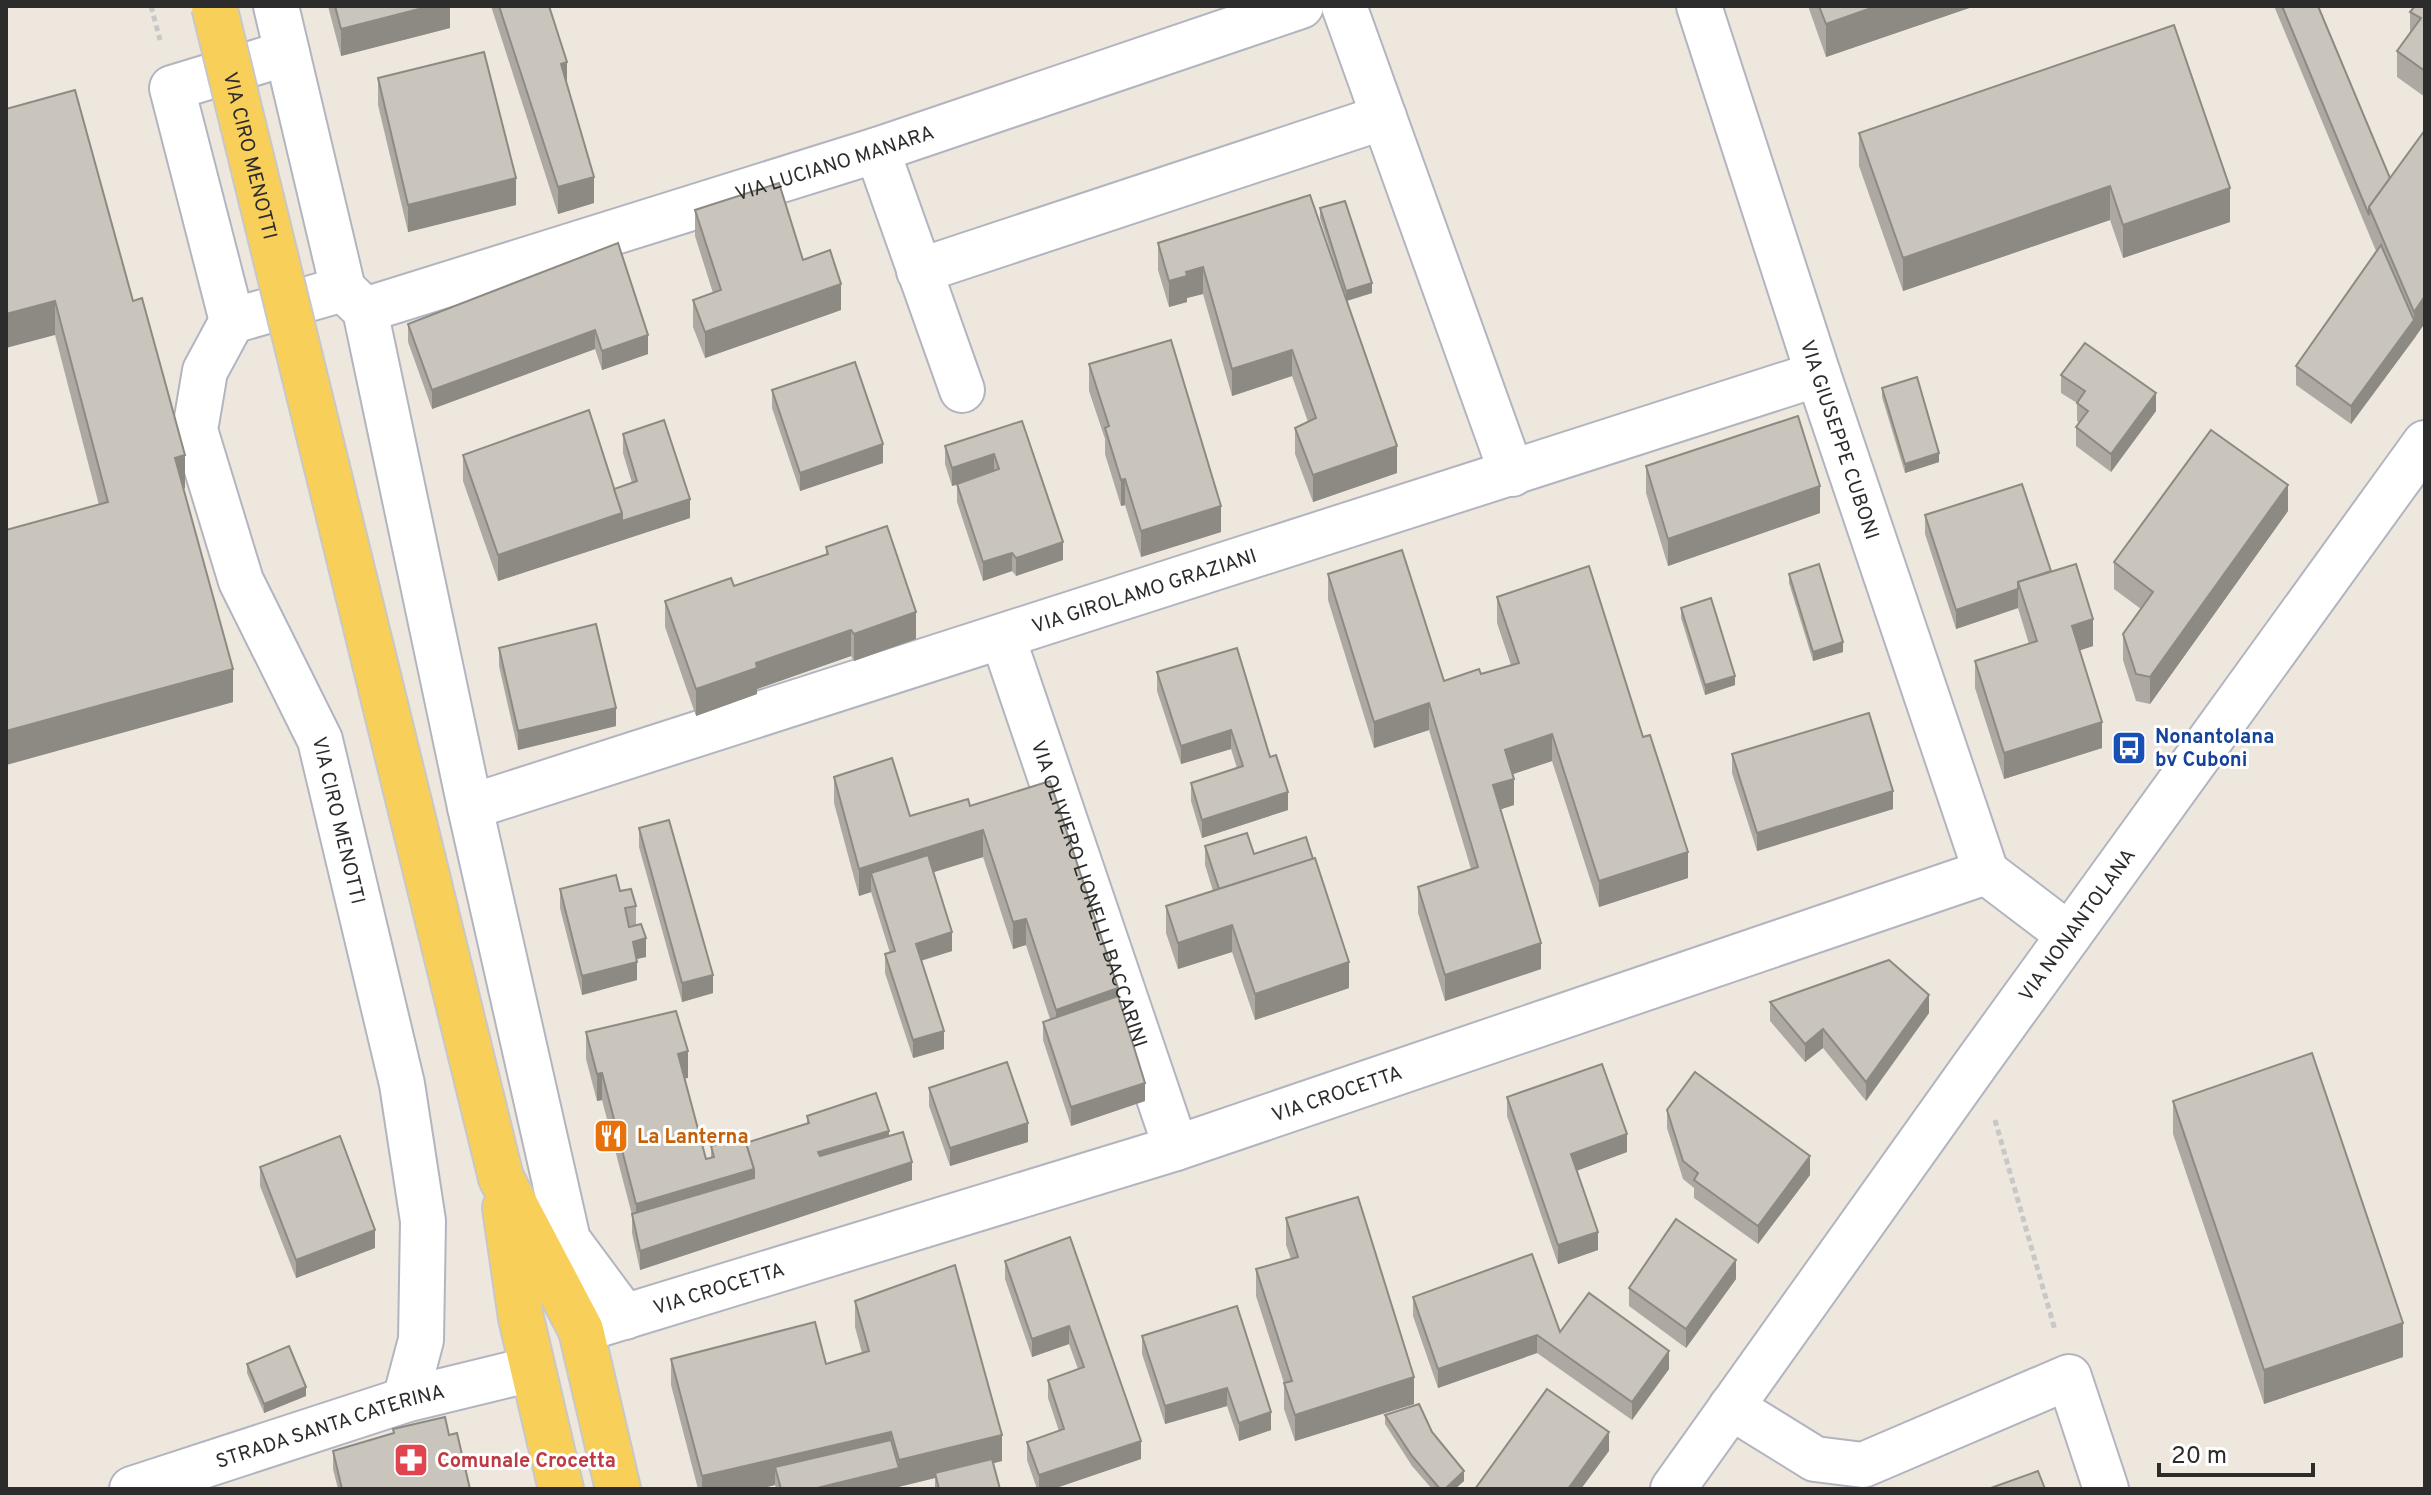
<svg xmlns="http://www.w3.org/2000/svg" width="2431" height="1495" font-family="Overpass,sans-serif">
	<style>
		.lines { fill: none; stroke-linecap: round; stroke-linejoin: round }
		.minor-casing { stroke: #b2b5c0; stroke-width: 48 }
		.major-casing { stroke: #c8c8c8; stroke-width: 48 }
		.path { stroke: #c8c8c8; stroke-width: 5; stroke-dasharray: 6 4; stroke-linecap: butt }
		.minor { stroke: #fff; stroke-width: 44 }
		.major { stroke: #f8cf59; stroke-width: 44 }
		.major-bridge-casing { stroke: #c8c8c8; stroke-width: 48; stroke-linecap: butt }
		.major-bridge { stroke: #f8cf59; stroke-width: 44 }
		.wall { fill: #ada9a2 }
		.shaded-wall { fill: #8d8a84 }
		.building { fill: #c9c5bc; stroke: #8d8a84; stroke-width: 2 }
		.labels { text-anchor: middle; stroke-width: 6; stroke-linejoin: round; paint-order: stroke }
		.street-label { font-size: 20px; fill: #2c2c2c; stroke: #fff }
		.transit-label { font-size: 20px; font-weight: bold; fill: #164399; stroke: #fff; text-anchor: start }
		.food-label { font-size: 20px; font-weight: bold; fill: #c56008; stroke: #fff; text-anchor: start }
		.health-label { font-size: 20px; font-weight: bold; fill: #be3a42; stroke: #fff; text-anchor: start }
	</style>
	<rect width="100%" height="100%" fill="#eee7de"/>
	<g class="lines">
		<g class="minor-casing">
			<g id="minor">
				<polyline points="276,6 343,289"/>
				<polyline points="1344,6 1512,474"/>
				<path id="s1" d="M1699 6 1818 374 1986 872"/>
				<polyline points="877,150 962,390"/>
				<polyline points="919,271 1384,117"/>
				<path id="s2" d="M343 289 232 321 205 371 195 430 241 581 320 740 402 1084 423 1221 421 1340 405 1400"/>
				<polyline points="343,289 365,310 470,807 568,1240 625,1317"/>
				<path id="s3" d="M365 310 877 150 1301 6"/>
				<polyline points="232,321 172,88 287,53"/>
				<path id="s4" d="M1003 638 1176 1148"/>
				<path id="s5" d="M470 807 1818 374"/>
				<path id="s6" d="M581 1330 1176 1148 1986 872 2069 935"/>
				<polyline points="1731,1407 1815,1459 1863,1465 2069,1377 2106,1489"/>
				<path id="s7" d="M132 1489 405 1400 532 1369"/>
				<path id="s8" d="M1673 1489 1978 1061 2425 443"/>
			</g>
		</g>
		<g class="major-casing">
			<g id="major">
				<polyline points="501,1178 581,1330 618,1489"/>
				<polyline points="505,1208 521,1318 561,1489"/>
			</g>
		</g>
		<g class="path">
			<polyline points="151,6 160,40"/>
			<polyline points="1995,1120 2055,1330"/>
		</g>
		<use href="#minor" class="minor"/>
		<use href="#major" class="major"/>
		<g class="major-bridge-casing">
			<g id="major-bridge">
				<path id="s9" d="M214 6 501 1178"/>
			</g>
		</g>
		<use href="#major-bridge" class="major-bridge"/>
	</g>
	<g class="wall">
		<polygon points="328,6 450,6 450,28 341,56"/>
		<polygon points="491,6 549,6 594,203 558,214"/>
		<polygon points="1808,6 1975,6 1826,57"/>
		<polygon points="2274,6 2318,6 2425,323 2351,424 2296,385 2296,366 2376,251"/>
		<polygon points="2425,6 2425,97 2397,77 2397,51 2410,33 2410,12"/>
		<polygon points="2174,25 2230,222 2123,258 2110,220 1903,291 1859,166 1859,133"/>
		<polygon points="378,78 516,205 408,232 378,105"/>
		<polygon points="6,109 133,301 185,488 184,489 233,702 6,765 6,530 99,505 55,335"/>
		<polygon points="1320,208 1372,293 1347,301 1397,473 1313,502 1295,454 1295,428 1308,422 1292,376 1232,396 1203,294 1187,298 1187,302 1169,307 1158,270 1158,243 1346,298 1320,218"/>
		<polygon points="695,210 803,260 841,310 705,358 693,327 693,300 713,293 695,236"/>
		<polygon points="618,243 648,354 602,370 595,349 432,409 408,342 408,324"/>
		<polygon points="1089,364 1221,532 1141,557 1125,505 1121,506 1105,454 1105,439 1089,391"/>
		<polygon points="2061,375 2156,411 2111,472 2076,446 2076,427 2079,423 2077,421 2077,403 2061,393"/>
		<polygon points="1882,388 1939,462 1905,473 1882,397"/>
		<polygon points="772,390 883,463 800,491 772,408"/>
		<polygon points="1022,421 1063,560 1016,576 1012,571 983,581 957,502 957,485 952,486 945,464 945,446"/>
		<polygon points="623,434 690,518 498,581 463,481 463,455 614,489 632,483 623,453"/>
		<polygon points="1646,466 1820,513 1668,566 1646,493"/>
		<polygon points="2288,511 2150,704 2136,701 2123,660 2123,634 2141,609 2114,589 2114,562"/>
		<polygon points="1925,515 2051,571 2093,646 2080,650 2102,748 2004,779 1975,688 1975,661 2029,644 2018,608 1956,629 1925,534"/>
		<polygon points="826,547 916,639 854,661 851,656 757,689 757,694 696,716 665,627 665,601 734,586 826,554"/>
		<polygon points="1328,574 1444,681 1481,674 1511,665 1497,623 1497,597 1688,878 1599,907 1552,761 1512,774 1514,805 1501,809 1541,969 1445,1001 1418,913 1418,887 1471,869 1429,730 1374,748 1328,600"/>
		<polygon points="1789,574 1843,652 1813,661 1789,583"/>
		<polygon points="1681,608 1735,685 1705,695 1681,618"/>
		<polygon points="499,648 616,726 518,750 499,666"/>
		<polygon points="1157,672 1270,757 1288,810 1202,838 1191,801 1191,783 1237,768 1231,749 1181,764 1157,691"/>
		<polygon points="1732,754 1893,809 1757,851 1732,773"/>
		<polygon points="834,777 910,816 970,806 1118,996 1145,1101 1071,1126 1043,1040 1043,1022 1050,1019 1026,945 1013,949 983,857 933,872 952,951 921,961 944,1049 913,1058 885,973 885,954 890,953 871,892 859,896 834,803"/>
		<polygon points="639,828 713,993 682,1002 639,847"/>
		<polygon points="1205,846 1254,854 1349,988 1255,1020 1232,952 1178,969 1166,933 1166,906 1213,891 1205,865"/>
		<polygon points="560,889 620,891 636,906 636,925 629,926 646,957 636,959 637,980 582,995 560,908"/>
		<polygon points="1770,1002 1929,1013 1866,1101 1823,1048 1805,1062 1770,1021"/>
		<polygon points="586,1032 688,1078 684,1078 706,1159 711,1158 711,1146 746,1143 807,1123 807,1116 889,1136 912,1180 640,1270 632,1233 632,1215 602,1100 597,1101 586,1059"/>
		<polygon points="929,1088 1028,1142 950,1166 929,1106"/>
		<polygon points="1507,1097 1627,1152 1577,1170 1598,1250 1558,1264 1507,1116"/>
		<polygon points="2173,1101 2403,1357 2264,1404 2173,1134"/>
		<polygon points="1667,1110 1810,1175 1758,1244 1694,1198 1694,1188 1683,1179 1667,1128"/>
		<polygon points="260,1167 375,1248 296,1278 260,1186"/>
		<polygon points="1286,1218 1414,1404 1295,1441 1284,1409 1284,1383 1256,1296 1256,1269 1291,1259 1286,1245"/>
		<polygon points="1070,1237 1141,1459 1053,1489 1037,1489 1027,1460 1027,1442 1059,1431 1048,1398 1048,1380 1078,1369 1069,1344 1032,1357 1005,1279 1005,1261"/>
		<polygon points="1736,1279 1686,1348 1629,1306 1629,1288"/>
		<polygon points="1413,1297 1560,1332 1669,1369 1632,1420 1537,1353 1438,1388 1413,1316"/>
		<polygon points="855,1301 1002,1461 993,1463 1000,1489 935,1489 935,1478 890,1489 776,1489 775,1485 759,1489 698,1489 671,1385 671,1359 826,1364 862,1353 855,1327"/>
		<polygon points="1237,1306 1271,1430 1239,1441 1227,1406 1165,1424 1142,1354 1142,1336"/>
		<polygon points="247,1364 306,1396 264,1413 247,1373"/>
		<polygon points="1385,1415 1432,1432 1464,1481 1455,1489 1432,1489 1412,1466 1385,1424"/>
		<polygon points="449,1435 470,1489 338,1489 333,1469 333,1451"/>
	</g>
	<g class="shaded-wall">
		<polygon points="431,6 450,6 450,28 341,56 341,29"/>
		<polygon points="1877,6 1975,6 1826,57 1826,24"/>
		<polygon points="567,62 567,89 561,64"/>
		<polygon points="594,177 594,203 558,214 558,187"/>
		<polygon points="516,178 516,205 408,232 408,205"/>
		<polygon points="2110,186 2110,220 1903,291 1903,258"/>
		<polygon points="2230,188 2230,222 2123,258 2123,225"/>
		<polygon points="1203,267 1203,294 1187,298 1187,302 1169,307 1169,281 1186,272"/>
		<polygon points="1372,283 1372,293 1346,301 1346,291"/>
		<polygon points="841,284 841,310 705,358 705,332"/>
		<polygon points="2425,296 2425,323 2414,339 2414,312"/>
		<polygon points="55,301 55,335 6,348 6,314"/>
		<polygon points="2414,320 2414,339 2351,424 2351,406"/>
		<polygon points="595,330 595,349 432,409 432,390"/>
		<polygon points="648,335 648,354 602,370 602,351"/>
		<polygon points="1292,350 1292,376 1232,396 1232,369"/>
		<polygon points="2156,393 2156,411 2111,472 2111,454"/>
		<polygon points="883,444 883,463 800,491 800,473"/>
		<polygon points="1397,446 1397,473 1313,502 1313,475"/>
		<polygon points="1939,453 1939,462 1905,473 1905,464"/>
		<polygon points="994,454 994,472 952,486 952,468"/>
		<polygon points="185,455 185,488 175,491 175,458"/>
		<polygon points="1125,479 1125,505 1121,506 1121,480"/>
		<polygon points="2288,485 2288,511 2150,704 2150,677"/>
		<polygon points="1820,486 1820,513 1668,566 1668,539"/>
		<polygon points="690,499 690,518 498,581 498,555 622,513"/>
		<polygon points="1221,506 1221,532 1141,557 1141,531"/>
		<polygon points="1063,542 1063,560 1016,576 1016,558"/>
		<polygon points="1012,553 1012,571 983,581 983,562"/>
		<polygon points="2018,589 2018,608 1956,629 1956,610"/>
		<polygon points="916,612 916,639 854,661 854,634"/>
		<polygon points="2093,619 2093,646 2072,653 2072,626"/>
		<polygon points="851,630 851,656 757,689 757,694 696,716 696,689 756,663"/>
		<polygon points="1843,642 1843,652 1813,661 1813,652"/>
		<polygon points="233,669 233,702 6,765 6,731"/>
		<polygon points="1735,676 1735,685 1705,695 1705,685"/>
		<polygon points="1429,703 1429,730 1374,748 1374,722"/>
		<polygon points="616,708 616,726 518,750 518,731"/>
		<polygon points="2102,722 2102,748 2004,779 2004,753"/>
		<polygon points="1231,730 1231,749 1181,764 1181,746"/>
		<polygon points="1552,734 1552,761 1505,777 1505,750"/>
		<polygon points="1514,779 1514,805 1493,812 1493,785"/>
		<polygon points="1893,791 1893,809 1757,851 1757,833"/>
		<polygon points="1288,792 1288,810 1202,838 1202,820"/>
		<polygon points="983,830 983,857 876,890 871,873 871,892 859,896 859,869"/>
		<polygon points="1688,852 1688,878 1599,907 1599,881"/>
		<polygon points="1026,919 1026,945 1013,949 1013,922"/>
		<polygon points="1232,925 1232,952 1178,969 1178,943"/>
		<polygon points="952,932 952,951 916,962 916,944"/>
		<polygon points="646,938 646,957 633,960 633,942"/>
		<polygon points="1541,943 1541,969 1445,1001 1445,975"/>
		<polygon points="637,962 637,980 582,995 582,976"/>
		<polygon points="1349,962 1349,988 1255,1020 1255,994"/>
		<polygon points="713,975 713,993 682,1002 682,983"/>
		<polygon points="1118,988 1118,1015 1056,1036 1056,1010"/>
		<polygon points="1929,995 1929,1013 1866,1101 1866,1082"/>
		<polygon points="1823,1029 1823,1048 1805,1062 1805,1044"/>
		<polygon points="944,1031 944,1049 913,1058 913,1040"/>
		<polygon points="688,1051 688,1078 678,1080 678,1054"/>
		<polygon points="602,1073 602,1100 597,1101 597,1074"/>
		<polygon points="1145,1083 1145,1101 1071,1126 1071,1107"/>
		<polygon points="1028,1123 1028,1142 950,1166 950,1148"/>
		<polygon points="889,1131 889,1149 818,1170 818,1152"/>
		<polygon points="1627,1134 1627,1152 1571,1173 1571,1154"/>
		<polygon points="1810,1156 1810,1175 1758,1244 1758,1226"/>
		<polygon points="912,1162 912,1180 640,1270 640,1251"/>
		<polygon points="754,1169 754,1196 636,1231 636,1204"/>
		<polygon points="375,1230 375,1248 296,1278 296,1260"/>
		<polygon points="1598,1232 1598,1250 1558,1264 1558,1245"/>
		<polygon points="1736,1260 1736,1279 1686,1348 1686,1329"/>
		<polygon points="2403,1323 2403,1357 2264,1404 2264,1370"/>
		<polygon points="1069,1326 1069,1344 1032,1357 1032,1339"/>
		<polygon points="1537,1335 1537,1353 1438,1388 1438,1369"/>
		<polygon points="1669,1351 1669,1369 1632,1420 1632,1402"/>
		<polygon points="1414,1377 1414,1404 1295,1441 1295,1415"/>
		<polygon points="306,1387 306,1396 264,1413 264,1404"/>
		<polygon points="1227,1388 1227,1406 1165,1424 1165,1406"/>
		<polygon points="1271,1412 1271,1430 1239,1441 1239,1423"/>
		<polygon points="891,1432 891,1458 775,1467 775,1485 759,1489 702,1489 702,1476"/>
		<polygon points="1609,1432 1609,1451 1581,1489 1568,1489"/>
		<polygon points="1002,1435 1002,1461 936,1478 935,1473 935,1478 890,1489 813,1489 899,1468 899,1460"/>
		<polygon points="1141,1441 1141,1459 1053,1489 1039,1489 1039,1475"/>
		<polygon points="1464,1471 1464,1481 1455,1489 1445,1489"/>
	</g>
	<g class="building">
		<polygon points="335,6 431,6 341,29"/>
		<polygon points="499,6 549,6 567,62 561,64 594,177 558,187"/>
		<polygon points="1819,6 1877,6 1826,24"/>
		<polygon points="2282,6 2318,6 2390,178 2369,207 2369,215"/>
		<polygon points="2415,6 2425,6 2425,71 2397,51 2421,18 2410,12"/>
		<polygon points="2174,25 2230,188 2123,225 2110,186 1903,258 1859,133"/>
		<polygon points="484,52 516,178 408,205 378,78"/>
		<polygon points="75,90 133,301 142,298 185,455 175,458 233,669 6,731 6,530 108,502 55,301 6,314 6,109"/>
		<polygon points="2425,130 2425,296 2414,312 2369,207"/>
		<polygon points="779,183 803,260 830,250 841,284 705,332 693,300 721,290 695,210"/>
		<polygon points="1310,195 1397,446 1313,475 1295,428 1316,418 1292,350 1232,369 1203,267 1186,272 1187,276 1169,281 1158,243"/>
		<polygon points="1345,201 1372,283 1346,291 1320,208"/>
		<polygon points="618,243 648,335 602,351 595,330 432,390 408,324"/>
		<polygon points="2381,245 2414,320 2351,406 2296,366"/>
		<polygon points="1171,340 1221,506 1141,531 1125,479 1121,480 1105,428 1109,426 1089,364"/>
		<polygon points="2085,343 2156,393 2111,454 2076,427 2088,411 2077,403 2085,391 2061,375"/>
		<polygon points="855,362 883,444 800,473 772,390"/>
		<polygon points="1917,377 1939,453 1905,464 1882,388"/>
		<polygon points="589,410 622,513 498,555 463,455"/>
		<polygon points="1798,416 1820,486 1668,539 1646,466"/>
		<polygon points="664,420 690,499 622,521 622,513 614,489 637,481 623,434"/>
		<polygon points="1022,421 1063,542 1016,558 1012,553 983,562 957,484 999,469 994,454 952,468 945,446"/>
		<polygon points="2211,430 2288,485 2150,677 2136,674 2123,634 2153,592 2114,562"/>
		<polygon points="2022,484 2051,571 2018,582 2018,589 1956,610 1925,515"/>
		<polygon points="887,526 916,612 854,634 851,630 756,663 757,668 696,689 665,601 731,578 734,586 828,554 826,547"/>
		<polygon points="1402,550 1444,681 1479,669 1481,674 1519,663 1497,597 1589,566 1643,737 1650,735 1688,852 1599,881 1552,734 1505,750 1514,779 1493,785 1541,943 1445,975 1418,887 1478,867 1429,703 1374,722 1328,574"/>
		<polygon points="1819,564 1843,642 1813,652 1789,574"/>
		<polygon points="2076,564 2093,619 2072,626 2102,722 2004,753 1975,661 2037,641 2018,582"/>
		<polygon points="1711,598 1735,676 1705,685 1681,608"/>
		<polygon points="596,624 616,708 518,731 499,648"/>
		<polygon points="1237,648 1270,757 1276,755 1288,792 1202,820 1191,783 1243,766 1231,730 1181,746 1157,672"/>
		<polygon points="1869,713 1893,791 1757,833 1732,754"/>
		<polygon points="892,758 910,816 968,799 970,806 1050,781 1118,988 1056,1010 1026,919 1013,922 983,830 859,869 834,777"/>
		<polygon points="669,820 713,975 682,983 639,828"/>
		<polygon points="1247,833 1254,854 1306,837 1313,859 1219,889 1205,846"/>
		<polygon points="928,855 952,932 916,944 944,1031 913,1040 885,954 895,951 871,873"/>
		<polygon points="1315,858 1349,962 1255,994 1232,925 1178,943 1166,906"/>
		<polygon points="616,875 620,891 631,889 636,906 625,908 629,927 641,924 646,938 633,942 637,962 582,976 560,889"/>
		<polygon points="1889,960 1929,995 1866,1082 1823,1029 1805,1044 1770,1002"/>
		<polygon points="1118,996 1145,1083 1071,1107 1043,1022"/>
		<polygon points="676,1011 688,1051 678,1054 706,1159 714,1157 711,1146 744,1136 754,1169 636,1204 602,1073 597,1074 586,1032"/>
		<polygon points="2312,1053 2403,1323 2264,1370 2173,1101"/>
		<polygon points="1007,1062 1028,1123 950,1148 929,1088"/>
		<polygon points="1602,1064 1627,1134 1571,1154 1598,1232 1558,1245 1507,1097"/>
		<polygon points="1695,1072 1810,1156 1758,1226 1694,1180 1698,1173 1683,1161 1667,1110"/>
		<polygon points="876,1093 889,1131 818,1152 820,1156 903,1132 912,1162 640,1251 632,1214 754,1178 754,1169 746,1143 809,1123 807,1116"/>
		<polygon points="340,1136 375,1230 296,1260 260,1167"/>
		<polygon points="1358,1197 1414,1377 1295,1415 1284,1383 1292,1381 1256,1269 1298,1257 1286,1218"/>
		<polygon points="1676,1219 1736,1260 1686,1329 1629,1288"/>
		<polygon points="1070,1237 1141,1441 1039,1475 1027,1442 1064,1429 1048,1380 1084,1367 1069,1326 1032,1339 1005,1261"/>
		<polygon points="1532,1254 1560,1332 1589,1293 1669,1351 1632,1402 1537,1335 1438,1369 1413,1297"/>
		<polygon points="955,1265 1002,1435 899,1460 891,1432 702,1476 671,1359 815,1322 826,1364 869,1351 855,1301"/>
		<polygon points="1237,1306 1271,1412 1239,1423 1227,1388 1165,1406 1142,1336"/>
		<polygon points="289,1346 306,1387 264,1404 247,1364"/>
		<polygon points="1547,1389 1609,1432 1568,1489 1475,1489"/>
		<polygon points="1419,1404 1432,1432 1464,1471 1445,1489 1440,1489 1412,1456 1385,1415"/>
		<polygon points="445,1417 449,1435 457,1433 470,1489 342,1489 333,1451 394,1433 393,1429"/>
		<polygon points="891,1440 899,1468 813,1489 781,1489 775,1467"/>
		<polygon points="992,1459 1000,1489 939,1489 935,1473"/>
		<polygon points="2038,1471 2045,1489 1988,1489"/>
	</g>
	<defs>
		<g id="bus-square" transform="scale(1.8)"><rect x="-9" y="-9" width="18" height="18" rx="4" fill="#1a4fb4" stroke="#fff"/><path d="M-5-6H5V4H4V6H2V4H-2V6H-4V4H-5ZM-3.5-4V0h7V-4ZM-3.5 1.2v1.5H-2V1.2ZM2 1.2v1.5H3.5V1.2Z" fill="#fff"/></g>
		<g id="restaurant-square" transform="scale(1.8)"><rect x="-9" y="-9" width="18" height="18" rx="4" fill="#e8710a" stroke="#fff"/><path d="M-5-6h1v4h1v-4h1v4h1v-4h1v5L-1.5 .5V6h-2V.5L-5-1ZM5-6V6H3V1.5H1.5Q1.5-4 5-6Z" fill="#fff"/></g>
		<g id="pharmacy-square" transform="scale(1.8)"><rect x="-9" y="-9" width="18" height="18" rx="4" fill="#e0444e" stroke="#fff"/><path d="M-2-6h4v4h4v4h-4v4h-4v-4h-4v-4h4Z" fill="#fff"/></g>
	</defs>
	<g fill-rule="evenodd">
		<use href="#bus-square" x="2129" y="748"/>
		<use href="#restaurant-square" x="611" y="1136"/>
		<use href="#pharmacy-square" x="411" y="1460"/>
	</g>
	<g class="labels">
		<g class="street-label">
			<text dy="7" stroke="none"><textPath href="#s9" startOffset="154">VIA CIRO MENOTTI</textPath></text>
			<text dy="7" stroke="none"><textPath href="#s3" startOffset="492">VIA LUCIANO MANARA</textPath></text>
			<text dy="7" stroke="none"><textPath href="#s1" startOffset="456">VIA GIUSEPPE CUBONI</textPath></text>
			<text dy="7" stroke="none"><textPath href="#s5" startOffset="708">VIA GIROLAMO GRAZIANI</textPath></text>
			<text dy="7" stroke="none"><textPath href="#s2" startOffset="650">VIA CIRO MENOTTI</textPath></text>
			<text dy="7" stroke="none"><textPath href="#s4" startOffset="270">VIA OLIVIERO LIONELLI BACCARINI</textPath></text>
			<text dy="7" stroke="none"><textPath href="#s8" startOffset="694">VIA NONANTOLANA</textPath></text>
			<text dy="7" stroke="none"><textPath href="#s6" startOffset="792">VIA CROCETTA</textPath></text>
			<text dy="7" stroke="none"><textPath href="#s6" startOffset="144">VIA CROCETTA</textPath></text>
			<text dy="7" stroke="none"><textPath href="#s7" startOffset="208">STRADA SANTA CATERINA</textPath></text>
		</g>
		<g class="transit-label">
			<text x="2155" y="743">Nonantolana<tspan x="2155" dy="23">bv Cuboni</tspan></text>
		</g>
		<g class="food-label">
			<text x="637" y="1143">La Lanterna</text>
		</g>
		<g class="health-label">
			<text x="437" y="1467">Comunale Crocetta</text>
		</g>
	</g>
	<rect width="2431" height="1495" fill="none" stroke="#2c2c2c" stroke-width="16"/>
	<path d="M2159 1463v12h154v-12" fill="none" stroke="#2c2c2c" stroke-width="4"/>
	<text x="2171" y="1463" font-size="24" fill="#2c2c2c" stroke="#ffffff" stroke-width="6" paint-order="stroke">20 m</text>
</svg>
